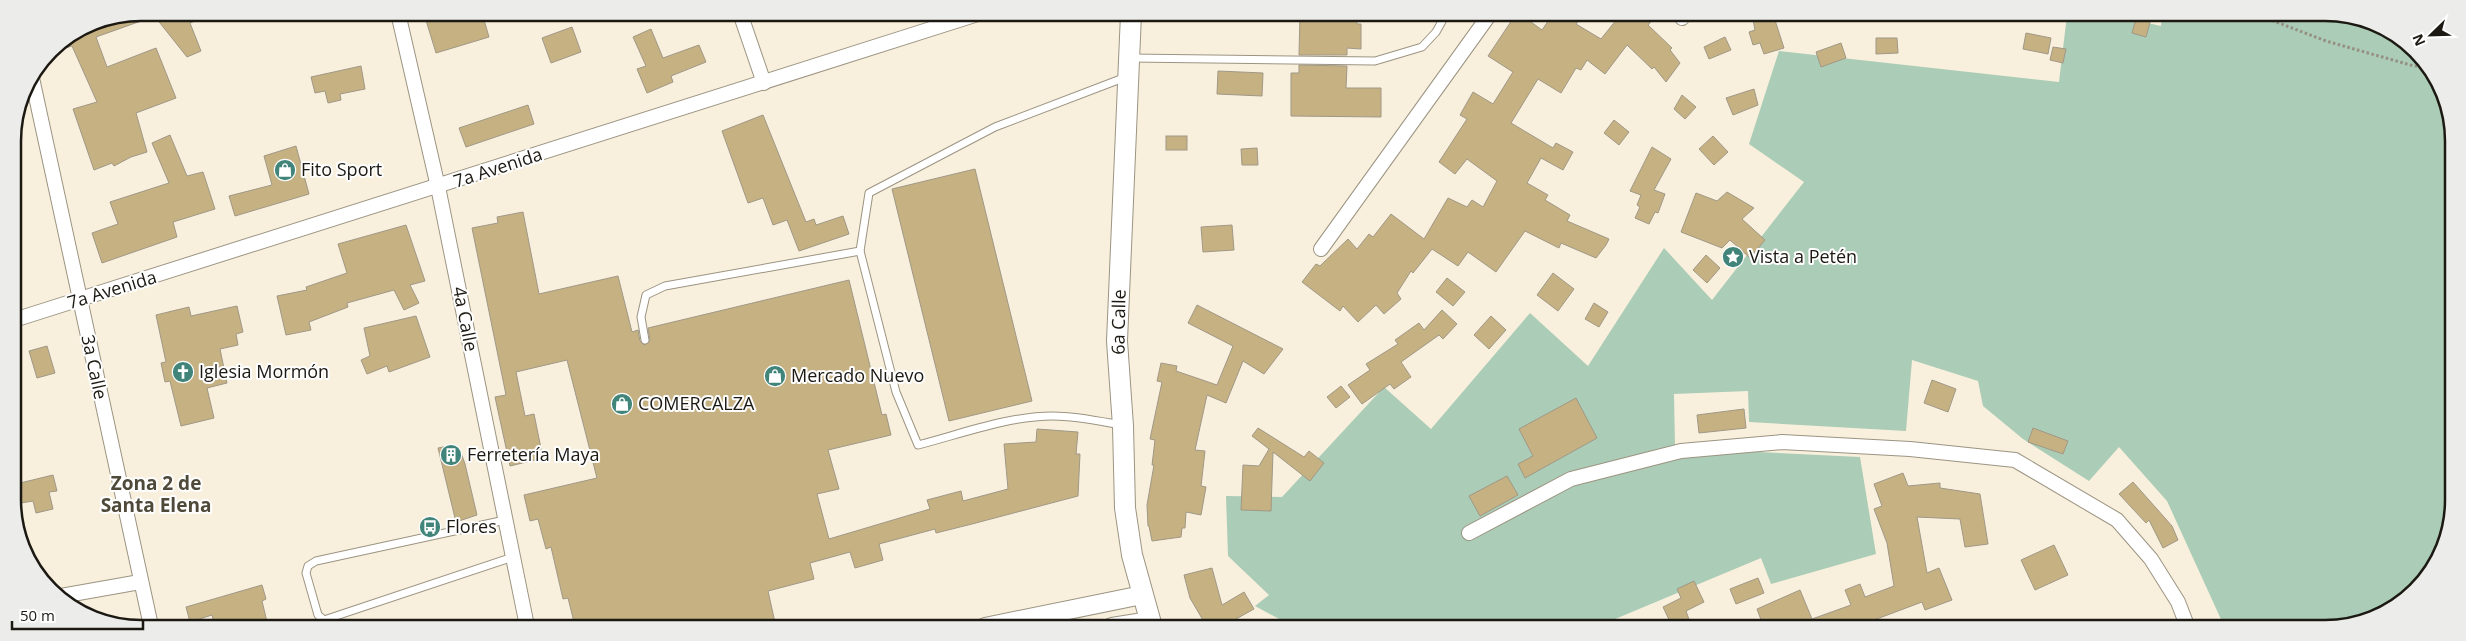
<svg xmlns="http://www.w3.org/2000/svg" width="2466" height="641" font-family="'Open Sans',sans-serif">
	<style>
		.green { fill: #abccb6 }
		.building { fill: #c6b183; stroke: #a09886 }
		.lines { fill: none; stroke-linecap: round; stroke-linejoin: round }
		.service-casing { stroke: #9c9482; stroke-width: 9 }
		.minor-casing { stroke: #9c9482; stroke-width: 16 }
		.tertiary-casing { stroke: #9c9482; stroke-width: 20 }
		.secondary-casing { stroke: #9c9482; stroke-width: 22 }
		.path { stroke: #958f82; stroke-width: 3; stroke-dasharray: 2.5 2.5; stroke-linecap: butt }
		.service { stroke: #fff; stroke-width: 7 }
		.minor { stroke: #fff; stroke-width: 14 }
		.tertiary { stroke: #fff; stroke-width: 18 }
		.secondary { stroke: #fff; stroke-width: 20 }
		.labels { text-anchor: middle; stroke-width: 4; stroke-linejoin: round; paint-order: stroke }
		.street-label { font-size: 18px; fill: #1c1912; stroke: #fefefe }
		.poi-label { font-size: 18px; fill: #1c1912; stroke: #fefefe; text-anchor: start }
		.neighbourhood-label { font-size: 19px; font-weight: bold; fill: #4f4939; stroke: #fefefe }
		.rim { fill: none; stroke: #1c1912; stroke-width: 2.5 }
	</style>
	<rect width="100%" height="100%" fill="#f8f0dd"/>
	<path class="green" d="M2067 15H2111L2161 26 2162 15H2350L2416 50 2451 116V525C2446 538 2443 553 2436 565 2390 641 2301 628 2225 628L2167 501 2119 447 2089 481 2023 439 1983 406 1978 381 1912 360 1906 431 1749 422 1748 391 1674 394 1675 448 1860 457 1876 554 1771 584 1761 558 1596 627H1294L1255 606 1269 595 1228 556 1226 496 1282 497 1384 387 1431 429 1530 313 1588 366 1664 248 1712 300 1804 182 1749 144 1779 51 2059 82Z"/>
	<g class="building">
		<polygon points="139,13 141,21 96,37 107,67 156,48 176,98 136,113 147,152 131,157 114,166 112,163 94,170 73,109 97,102 72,46 59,50 57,46 92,22"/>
		<polygon points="152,13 215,13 190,23 201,51 187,57"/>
		<polygon points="437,13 482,13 489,37 436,53 425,17"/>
		<polygon points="1300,14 1357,14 1357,24 1361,24 1361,49 1347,48 1347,55 1299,55"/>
		<polygon points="1516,14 1520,14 1542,30 1553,14 1571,14 1579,20 1576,24 1601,39 1621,14 1657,14 1648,25 1672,48 1670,50 1680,63 1666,82 1654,67 1652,69 1627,45 1605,74 1587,60 1581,70 1576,68 1561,93 1538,79 1511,123 1553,148 1556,143 1573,152 1563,170 1541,158 1527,183 1548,195 1545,200 1570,215 1567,221 1609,239 1606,245 1596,258 1561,243 1559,248 1525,231 1496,272 1468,252 1458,266 1432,249 1413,273 1411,271 1397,293 1401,299 1384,314 1376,305 1358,322 1343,306 1340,311 1302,282 1316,264 1320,266 1348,239 1357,249 1369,234 1373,237 1391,214 1424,239 1448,198 1467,207 1472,200 1483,207 1497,181 1467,159 1455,174 1439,162 1467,119 1460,115 1473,92 1493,104 1513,72 1488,56"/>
		<polygon points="1752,14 1773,14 1784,48 1764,54 1760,43 1753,45 1749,32 1755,30"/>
		<polygon points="2137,15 2152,15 2146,37 2132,33"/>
		<polygon points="572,27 581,52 551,63 542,38"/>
		<polygon points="651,29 663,58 699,45 706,62 671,76 673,82 647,93 637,69 646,66 633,37"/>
		<polygon points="2026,33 2051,38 2048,54 2023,49"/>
		<polygon points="1725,37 1731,50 1709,59 1704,47"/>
		<polygon points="1876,38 1897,38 1898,53 1876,54"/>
		<polygon points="1841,43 1846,58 1821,67 1816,52"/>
		<polygon points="2053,47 2066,49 2063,63 2050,60"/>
		<polygon points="1299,65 1347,66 1346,88 1381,88 1381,117 1291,116 1291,73 1299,73"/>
		<polygon points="361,66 365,89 340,94 341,100 328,103 325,91 315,93 311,77"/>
		<polygon points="1218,71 1263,73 1262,96 1217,94"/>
		<polygon points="1754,89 1758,105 1733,115 1726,98"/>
		<polygon points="1682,95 1696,107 1685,119 1674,109"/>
		<polygon points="528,105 534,124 466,147 459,128"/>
		<polygon points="763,115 806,222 814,219 816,225 843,216 849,234 799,251 787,220 773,225 763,198 748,203 722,131"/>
		<polygon points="1614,120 1629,132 1619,145 1604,133"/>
		<polygon points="170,135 187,176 203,172 215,209 173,222 177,237 102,263 92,233 118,224 110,202 169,183 152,143"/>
		<rect x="1166" y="136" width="21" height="14"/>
		<polygon points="1713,136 1728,152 1714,165 1699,149"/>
		<polygon points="296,146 309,194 235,216 229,196 272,185 264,156"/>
		<polygon points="1652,147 1671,159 1654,190 1665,194 1658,213 1655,212 1649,224 1635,218 1640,207 1637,205 1641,195 1630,191"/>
		<polygon points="1257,148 1258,165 1242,165 1241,149"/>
		<polygon points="975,169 1032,401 949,421 892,189"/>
		<polygon points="1727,192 1754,208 1742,219 1765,240 1750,258 1730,240 1722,248 1681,232 1696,193 1717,201"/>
		<polygon points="523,212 539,294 618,276 632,332 638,330 640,341 644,345 650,341 648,328 849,280 882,415 886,414 891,435 828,450 839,489 817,494 829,539 930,509 927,500 961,491 963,501 1008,489 1004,444 1036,442 1037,429 1078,432 1076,454 1080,454 1078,496 972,524 936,533 935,529 879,544 883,560 855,568 850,552 810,563 814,579 768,591 776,627 575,626 568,598 563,599 551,547 546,549 538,519 530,521 524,495 597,478 567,360 516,372 525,416 534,414 543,458 510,466 495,397 506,395 472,228 498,223 497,217"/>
		<polygon points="406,225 425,281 410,285 419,303 404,310 394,290 347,303 348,307 309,322 311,330 286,335 277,296 307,290 306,287 347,273 338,244"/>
		<polygon points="1232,225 1234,250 1203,252 1201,227"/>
		<polygon points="1706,255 1720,268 1707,283 1693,270"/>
		<polygon points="1553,273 1574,289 1558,311 1537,295"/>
		<polygon points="1447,278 1465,292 1453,306 1436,292"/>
		<polygon points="1594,303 1608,312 1599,327 1585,319"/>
		<polygon points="1197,305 1283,349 1264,374 1243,361 1226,403 1207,395 1195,450 1205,451 1201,486 1206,487 1201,515 1186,512 1185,528 1182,528 1181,537 1152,541 1149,526 1148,526 1147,505 1154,465 1152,465 1155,440 1150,439 1162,382 1157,381 1161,363 1177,366 1176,371 1217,385 1233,346 1188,323"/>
		<polygon points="237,306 243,332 236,334 238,345 220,349 227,383 207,388 214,418 181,426 170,381 165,382 161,363 166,362 156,315 189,307 191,316"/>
		<polygon points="1442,310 1457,324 1443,339 1439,335 1401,362 1411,377 1394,389 1390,384 1362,404 1348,385 1370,370 1366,364 1398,344 1395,340 1419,323 1424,330"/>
		<polygon points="416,316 430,357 389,372 387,366 367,374 361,360 370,356 364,328"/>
		<polygon points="1491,316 1506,330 1489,349 1474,335"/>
		<polygon points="47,346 55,373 37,378 29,351"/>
		<polygon points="1932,380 1956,389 1948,412 1924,403"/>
		<polygon points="1341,386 1350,397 1336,408 1327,397"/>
		<polygon points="1576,398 1597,438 1525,478 1518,464 1533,456 1519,429"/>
		<polygon points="1744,409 1746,428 1699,433 1697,415"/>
		<polygon points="1258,428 1304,457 1309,451 1324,463 1310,481 1273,452 1271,511 1241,510 1243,465 1259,466 1269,449 1252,436"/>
		<polygon points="2033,428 2068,441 2063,454 2028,442"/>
		<polygon points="453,445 460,450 465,464 477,515 456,522 438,448"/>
		<polygon points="1903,473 1908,486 1940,483 1940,488 1980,494 1988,544 1965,547 1960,519 1917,517 1927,573 1939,568 1952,600 1925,610 1922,602 1874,620 1875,624 1865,628 1764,628 1757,609 1800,590 1812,619 1851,605 1845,590 1860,584 1865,597 1894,586 1887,543 1874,509 1882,506 1874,484"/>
		<polygon points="53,475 57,491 49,492 53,509 36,513 33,501 21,503 16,484"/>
		<polygon points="1507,476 1518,495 1480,516 1469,496"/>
		<polygon points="2133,482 2172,526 2178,540 2163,548 2149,520 2146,523 2119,494"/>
		<polygon points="2054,545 2068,575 2035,590 2021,560"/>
		<polygon points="1212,568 1222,605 1244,592 1254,609 1236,619 1244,627 1207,627 1190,598 1184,575"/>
		<polygon points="1758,578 1764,593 1736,604 1730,589"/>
		<polygon points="1694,581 1704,602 1686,611 1692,628 1673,628 1663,607 1681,598 1677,589"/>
		<polygon points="262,585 266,599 262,601 268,626 215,626 212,615 190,622 186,607"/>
	</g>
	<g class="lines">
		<g class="service-casing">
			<g id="service">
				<polyline points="1130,58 1375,61 1422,47 1436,32 1446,14"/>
				<polyline points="645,340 641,317 646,295 665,286 860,251"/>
				<path d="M1121 425C1099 421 1076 416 1053 416 1008 416 961 434 918 445L896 392 860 251 869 193 995 127 1126 77"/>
				<polyline points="505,520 316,561 308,566 306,573 318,615 324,620 513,557"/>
			</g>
		</g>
		<g class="minor-casing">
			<g id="minor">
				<polyline points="398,13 438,187 527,626"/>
				<polyline points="740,13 764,83"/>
				<polyline points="1680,14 1682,18"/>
				<polyline points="32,78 151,626"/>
				<polyline points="1321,249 1490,14"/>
				<polyline points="14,320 981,13"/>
				<polyline points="1469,533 1571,479 1681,451 1782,442 1910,449 2015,460 2117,520 2151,559 2178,602 2188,628"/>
				<polyline points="61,596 140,582"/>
			</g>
		</g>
		<g class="tertiary-casing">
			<g id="tertiary">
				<polyline points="985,627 1142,595"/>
				<polyline points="1112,627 1150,621"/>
			</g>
		</g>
		<g class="secondary-casing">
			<polyline id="secondary" points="1131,14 1117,341 1123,426 1125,508 1132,555 1152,627"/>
		</g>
		<polyline class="path" points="2258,15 2326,41 2414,66 2424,66"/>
		<use href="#service" class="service"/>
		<use href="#minor" class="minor"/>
		<use href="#tertiary" class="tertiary"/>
		<use href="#secondary" class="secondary"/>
	</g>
	<defs>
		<g id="shop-disc" transform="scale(1.125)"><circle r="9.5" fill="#41857a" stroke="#fefefe"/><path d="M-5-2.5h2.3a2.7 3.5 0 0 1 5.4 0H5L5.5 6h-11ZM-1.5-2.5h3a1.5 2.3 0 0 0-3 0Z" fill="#fff"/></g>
		<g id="sight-disc" transform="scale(1.125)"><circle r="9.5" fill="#41857a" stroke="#fefefe"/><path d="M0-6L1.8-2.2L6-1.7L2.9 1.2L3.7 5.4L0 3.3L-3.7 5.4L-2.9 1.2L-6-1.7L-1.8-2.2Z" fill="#fff"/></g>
		<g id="church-disc" transform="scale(1.125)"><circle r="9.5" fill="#41857a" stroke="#fefefe"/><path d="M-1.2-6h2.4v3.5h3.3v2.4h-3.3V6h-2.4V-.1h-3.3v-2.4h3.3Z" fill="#fff"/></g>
		<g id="building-disc" transform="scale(1.125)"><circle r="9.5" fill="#41857a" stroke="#fefefe"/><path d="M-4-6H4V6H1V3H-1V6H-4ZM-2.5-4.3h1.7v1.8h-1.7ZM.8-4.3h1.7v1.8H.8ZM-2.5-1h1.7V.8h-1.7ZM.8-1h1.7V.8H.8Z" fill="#fff"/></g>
		<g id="bus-disc" transform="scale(1.125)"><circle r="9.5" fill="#41857a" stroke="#fefefe"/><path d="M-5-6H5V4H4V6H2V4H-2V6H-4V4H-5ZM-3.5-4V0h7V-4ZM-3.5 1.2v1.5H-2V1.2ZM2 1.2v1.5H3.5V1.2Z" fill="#fff"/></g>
	</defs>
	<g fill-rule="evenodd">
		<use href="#shop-disc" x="285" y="170"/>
		<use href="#sight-disc" x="1733" y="257"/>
		<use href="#church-disc" x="183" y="372"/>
		<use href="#shop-disc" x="775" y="376"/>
		<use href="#shop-disc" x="622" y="404"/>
		<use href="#building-disc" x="451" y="455"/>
		<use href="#bus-disc" x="430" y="527"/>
	</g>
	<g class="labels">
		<g class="street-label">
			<text transform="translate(498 168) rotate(-18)" y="6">7a Avenida</text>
			<text transform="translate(112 290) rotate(-17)" y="6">7a Avenida</text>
			<text transform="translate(465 319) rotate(79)" y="6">4a Calle</text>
			<text transform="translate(1119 322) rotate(-89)" y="6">6a Calle</text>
			<text transform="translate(94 367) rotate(78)" y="6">3a Calle</text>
		</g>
		<g class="poi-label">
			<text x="301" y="176">Fito Sport</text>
			<text x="1749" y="263">Vista a Petén</text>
			<text x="199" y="378">Iglesia Mormón</text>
			<text x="791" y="382">Mercado Nuevo</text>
			<text x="638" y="410">COMERCALZA</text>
			<text x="467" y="461">Ferretería Maya</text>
			<text x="446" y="533">Flores</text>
		</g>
		<g class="neighbourhood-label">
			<text x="156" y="490">Zona 2 de<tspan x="156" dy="22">Santa Elena</tspan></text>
		</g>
	</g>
	<path d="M0 0H2466V641H0ZM141 21H2325A120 120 0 0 1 2445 141V500A120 120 0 0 1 2325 620H141A120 120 0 0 1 21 500V141A120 120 0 0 1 141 21Z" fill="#ececeb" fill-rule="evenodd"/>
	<path class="rim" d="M141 21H2325A120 120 0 0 1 2445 141V500A120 120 0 0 1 2325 620H141A120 120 0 0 1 21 500V141A120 120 0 0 1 141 21Z"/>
	<g transform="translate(2431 35) rotate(247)" stroke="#fefefe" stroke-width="4" paint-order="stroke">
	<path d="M0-4L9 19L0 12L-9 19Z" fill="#1c1912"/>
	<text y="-8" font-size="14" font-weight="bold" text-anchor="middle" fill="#1c1912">N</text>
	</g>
	<path d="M12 621v8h131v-8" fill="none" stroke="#1c1912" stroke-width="2.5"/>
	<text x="20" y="621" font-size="15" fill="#1c1912" stroke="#fefefe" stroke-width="4" paint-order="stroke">50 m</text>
</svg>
